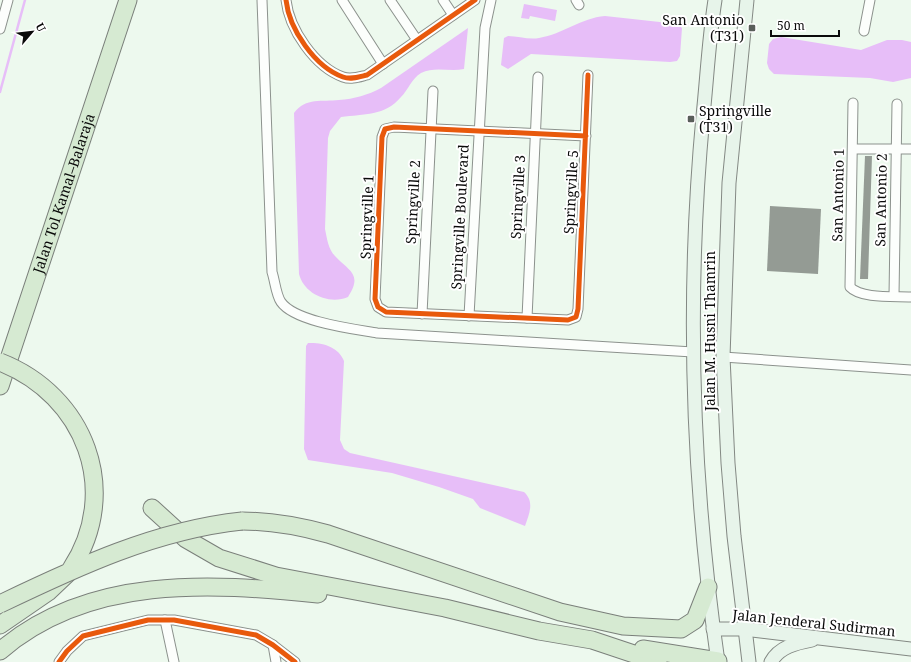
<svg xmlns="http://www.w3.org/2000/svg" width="911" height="662" font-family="'Noto Serif',serif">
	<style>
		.water { fill: #e7bef8 }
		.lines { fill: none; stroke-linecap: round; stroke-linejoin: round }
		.stream { stroke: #e7bef8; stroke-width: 2.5 }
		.building { fill: #949b94 }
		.street-casing { stroke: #8c928d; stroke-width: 11 }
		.secondary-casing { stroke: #838883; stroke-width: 15 }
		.highway-casing { stroke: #7a7f7a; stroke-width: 19 }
		.street { stroke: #fcfefc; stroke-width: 9 }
		.secondary { stroke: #e7f4ea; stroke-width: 13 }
		.highway { stroke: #d6ead2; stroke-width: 17 }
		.highway-bridge-casing { stroke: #7a7f7a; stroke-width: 19; stroke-linecap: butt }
		.highway-bridge { stroke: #d6ead2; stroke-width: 17 }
		.cycleway-casing { stroke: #fff; stroke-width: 8 }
		.cycleway { stroke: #e8590c; stroke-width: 5 }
		.poi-dot { fill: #595e5a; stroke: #fff; stroke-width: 1.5 }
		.labels { text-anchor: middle; stroke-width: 4; stroke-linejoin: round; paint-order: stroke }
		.poi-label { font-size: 14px; fill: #0a0a0a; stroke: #fff; text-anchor: end }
		.street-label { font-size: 14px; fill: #0a0a0a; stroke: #fff }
	</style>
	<rect width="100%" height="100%" fill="#edf9ee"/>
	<g class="water">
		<polygon points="524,4 557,10 555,21 530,16 529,19 521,18"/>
		<path d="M605 16 678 24 682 28 680 56 677 61 670 62 531 54 508 69 501 65 504 38 508 36C518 36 529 40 539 38 563 34 581 18 605 16Z"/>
		<path d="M468 28 464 69C449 72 435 66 421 73 412 78 408 90 401 97 385 116 364 114 341 117L330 131 328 138 325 229C327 238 328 249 335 256 349 271 363 274 348 297 329 305 304 294 299 274L294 113C306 97 322 102 339 100 354 99 368 95 381 88Z"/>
		<polygon points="781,37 861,50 887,40 902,40 911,42 911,78 893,82 870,78 774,74 769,69 767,63 769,44 773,39"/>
		<path d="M308 343C322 342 339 347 344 361L340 440 344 449 350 453 524 492C535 502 529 514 525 526L480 508 473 499 439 487 392 473 308 460 304 449 306 346Z"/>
	</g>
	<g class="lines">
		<polyline class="stream" points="0,92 25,0"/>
	</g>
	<g class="building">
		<polygon points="865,156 872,156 868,279 860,279"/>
		<polygon points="770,206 821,209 818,274 767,271"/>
	</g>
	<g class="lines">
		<g class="street-casing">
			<g id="street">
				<path d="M262 0 272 272C275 281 276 295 281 302 295 322 354 329 377 333L693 352"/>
				<path d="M286 0C289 29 315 67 343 77 351 80 359 77 367 75L475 0"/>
				<polyline points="342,0 383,64"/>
				<polyline points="390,0 417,40"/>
				<polyline points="443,0 453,15"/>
				<polyline points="576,0 579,5"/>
				<polyline points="0,29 8,0"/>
				<polyline points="864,31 870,0"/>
				<path d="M853 103 850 287C861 299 895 296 911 297"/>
				<polyline points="586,136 394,127 385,129 382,137 375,299 378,307 386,312 568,320 576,317 578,309 588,75"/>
				<polyline points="853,149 911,149"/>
				<polyline points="894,296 897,104"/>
				<polyline points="422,314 433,91"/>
				<polyline points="469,316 485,28 491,0"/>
				<polyline points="527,318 538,77"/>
				<polyline points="723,357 911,370"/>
				<polyline points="165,620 174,662"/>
				<polyline points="273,645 276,662"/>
				<polyline points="59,662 67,651 83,636 148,620 174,620 256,635 273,645 295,662"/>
			</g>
		</g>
		<g class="secondary-casing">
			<g id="secondary">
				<path d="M715 0C709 38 707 78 703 116 686 298 692 482 718 662"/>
				<polyline points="747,0 729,183 723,357 728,463 734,536 749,662"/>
				<polyline points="713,629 744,629 911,649"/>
				<path d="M771 662C779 647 796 643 812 640"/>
			</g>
		</g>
		<g class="highway-casing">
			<g id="highway">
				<path id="s1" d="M0 386 128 0"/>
				<polyline points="152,508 186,539 219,558 276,576 445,608 539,631 592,640 658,662"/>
				<path d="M242 521C272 521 299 526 328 534L560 612 623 626 681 629 695 620 708 587"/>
				<polyline points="0,625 48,592 68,573"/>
				<polyline points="643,649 718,661"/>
				<path d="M0 651C88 575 210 583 318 594"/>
			</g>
		</g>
		<use href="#street" class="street"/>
		<use href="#secondary" class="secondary"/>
		<use href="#highway" class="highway"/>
		<g class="highway-bridge-casing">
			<g id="highway-bridge">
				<path d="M0 362C85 395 122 491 71 569"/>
				<path d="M0 604C77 567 156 530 242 521"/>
			</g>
		</g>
		<use href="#highway-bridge" class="highway-bridge"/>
		<g class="cycleway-casing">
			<g id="cycleway">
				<path d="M286 0C289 29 315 67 343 77 351 80 359 77 367 75L475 0"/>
				<polyline points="586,136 394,127 385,129 382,137 375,299 378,307 386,312 568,320 576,317 578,309 588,75"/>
				<polyline points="59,662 67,651 83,636 148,620 174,620 256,635 273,645 295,662"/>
			</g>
		</g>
		<use href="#cycleway" class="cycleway"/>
	</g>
	<g class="poi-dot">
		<rect x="748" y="24" width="8" height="8" rx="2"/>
		<rect x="687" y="115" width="8" height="8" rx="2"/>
	</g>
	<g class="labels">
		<g class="poi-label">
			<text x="744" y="25">San Antonio<tspan x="744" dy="16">(T31)</tspan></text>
			<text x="699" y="116" text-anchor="start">Springville<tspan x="699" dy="16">(T31)</tspan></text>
		</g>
		<g class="street-label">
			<text transform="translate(571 192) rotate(-87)" y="5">Springville 5</text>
			<text dy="5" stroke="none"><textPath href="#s1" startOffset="203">Jalan Tol Kamal–Balaraja</textPath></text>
			<text transform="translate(838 195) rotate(-89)" y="5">San Antonio 1</text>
			<text transform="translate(518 197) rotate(-87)" y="5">Springville 3</text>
			<text transform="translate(881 200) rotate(-89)" y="5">San Antonio 2</text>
			<text transform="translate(413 202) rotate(-87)" y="5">Springville 2</text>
			<text transform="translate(367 217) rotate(-88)" y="5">Springville 1</text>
			<text transform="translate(460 217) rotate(-87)" y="5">Springville Boulevard</text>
			<text transform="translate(710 331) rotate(-90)" y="5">Jalan M. Husni Thamrin</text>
			<text transform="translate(814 623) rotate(6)" y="5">Jalan Jenderal Sudirman</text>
		</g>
	</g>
	<g transform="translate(32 32) rotate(62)" stroke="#ffffff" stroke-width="3" paint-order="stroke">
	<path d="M0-3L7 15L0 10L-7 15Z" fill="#0a0a0a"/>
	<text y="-6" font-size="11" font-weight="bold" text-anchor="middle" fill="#0a0a0a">U</text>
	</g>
	<path d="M771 30v6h68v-6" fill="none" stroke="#0a0a0a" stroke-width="2"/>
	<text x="777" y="30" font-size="12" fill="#0a0a0a" stroke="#ffffff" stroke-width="3" paint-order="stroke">50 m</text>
</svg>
